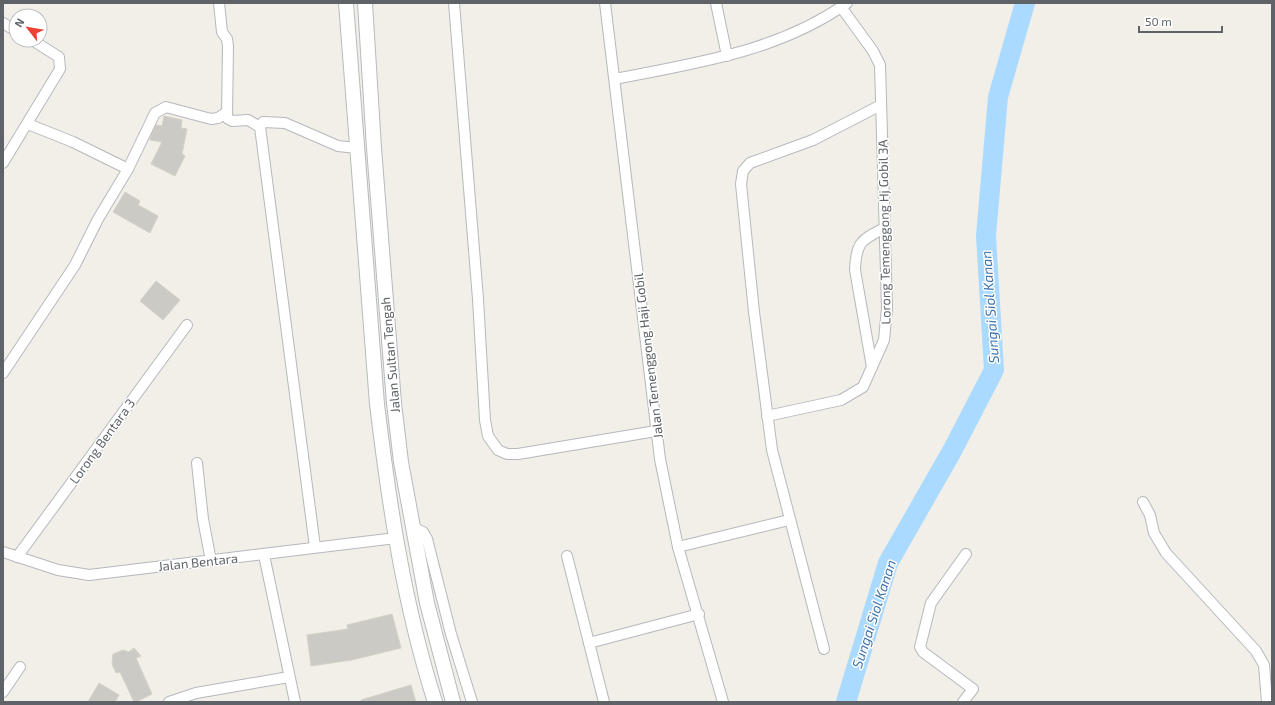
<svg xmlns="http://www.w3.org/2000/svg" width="1275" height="705" font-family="'Exo 2',sans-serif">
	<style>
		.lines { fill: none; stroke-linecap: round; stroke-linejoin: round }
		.river { stroke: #aadaff; stroke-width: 20 }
		.building { fill: #cccac5; stroke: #d6d1c6 }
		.minor-casing { stroke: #b5b8bc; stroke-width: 12 }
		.secondary-casing { stroke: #b6babf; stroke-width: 16 }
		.minor { stroke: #fff; stroke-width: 10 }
		.secondary { stroke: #fff; stroke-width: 14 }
		.labels { text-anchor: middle; stroke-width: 3; stroke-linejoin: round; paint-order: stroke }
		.street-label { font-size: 13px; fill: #5f6368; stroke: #fff }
		.water-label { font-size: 14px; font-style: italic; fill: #4174aa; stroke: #fff }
	</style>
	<rect width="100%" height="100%" fill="#f1efe8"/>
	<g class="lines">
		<polyline class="river" points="846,702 888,563 952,451 994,370 986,236 998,97 1025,3"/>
	</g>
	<g class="building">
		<polygon points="164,116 182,120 181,128 187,129 182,154 185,156 175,176 151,164 162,142 150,140 151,136 156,125 162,126"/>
		<polygon points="125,192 140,201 138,205 158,216 150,233 113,212"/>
		<polygon points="156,281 180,300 163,320 140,301"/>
		<polygon points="392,614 401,648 352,660 311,666 307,635 348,629 347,625"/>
		<polygon points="134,648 141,656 136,658 152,694 136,702 134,702 120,672 116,673 112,664 113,654 123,650 129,652"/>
		<polygon points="99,683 119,695 115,702 88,702"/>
		<polygon points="411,685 416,702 361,702 361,700"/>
	</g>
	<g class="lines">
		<g class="minor-casing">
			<g id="minor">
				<polyline points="219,3 222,32 227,39 228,46 227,118 232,121 248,120 260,127"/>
				<polyline points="454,3 478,299 485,420 488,436 498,450 507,454 518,454 656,431"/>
				<polyline points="605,3 660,459 678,547 723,702"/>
				<polyline points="716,3 727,56"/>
				<polyline points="3,23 16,31"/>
				<path d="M615 79C695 63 778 52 847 3"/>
				<polyline points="28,124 73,142 128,169"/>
				<polyline points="3,163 60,69 59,57 32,40"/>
				<path d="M872 367 855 270C856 244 860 240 883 229"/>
				<polyline points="3,373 75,265 98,219 128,169 155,113 166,107 211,119 218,118 227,112"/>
				<polyline points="767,416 841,400 863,387 884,340 887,308 880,65 873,51 841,7"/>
				<polyline points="197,463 203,519 211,561"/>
				<polyline points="1143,502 1150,515 1154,533 1166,553 1256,651 1264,665 1267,702"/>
				<polyline points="413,527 423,532 427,539 451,634 472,702"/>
				<polyline points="315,547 260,127 263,122 285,123 338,146 357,148"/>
				<polyline points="678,547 789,520"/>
				<polyline points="3,552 58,570 89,575 396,538"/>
				<polyline points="264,555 295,702"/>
				<polyline points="567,556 604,702"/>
				<polyline points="17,557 187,325"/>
				<polyline points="589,643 699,614"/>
				<polyline points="824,649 772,450 754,312 741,184 743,171 750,163 813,140 881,105"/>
				<polyline points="3,692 20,667"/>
				<polyline points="169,702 196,693 289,677"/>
				<polyline points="963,702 973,689 923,652 920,647 931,603 966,554"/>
			</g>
		</g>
		<g class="secondary-casing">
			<g id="secondary">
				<path d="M346 3 377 404C389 504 404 605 435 702"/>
				<polyline points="365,3 374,148 394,403 401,462 427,603 453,702"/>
			</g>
		</g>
		<use href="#minor" class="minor"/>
		<use href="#secondary" class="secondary"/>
	</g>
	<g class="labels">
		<g class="street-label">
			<text transform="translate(884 232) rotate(-91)" y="5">Lorong Temenggong Hj Gobil 3A</text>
			<text transform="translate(390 355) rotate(-95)" y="5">Jalan Sultan Tengah</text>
			<text transform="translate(648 356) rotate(-97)" y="5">Jalan Temenggong Haji Gobil</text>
			<text transform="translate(102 441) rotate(-54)" y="5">Lorong Bentara 3</text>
			<text transform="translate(198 562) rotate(-6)" y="5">Jalan Bentara</text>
		</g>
		<g class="water-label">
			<text transform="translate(990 307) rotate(-94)" y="5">Sungai Siol Kanan</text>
			<text transform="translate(874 614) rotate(-72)" y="5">Sungai Siol Kanan</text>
		</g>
	</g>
	<rect width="1275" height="705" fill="none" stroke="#5f6368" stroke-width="8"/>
	<g transform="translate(28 28) rotate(301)"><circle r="19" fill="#ffffff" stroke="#bfc1c3"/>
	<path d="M0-3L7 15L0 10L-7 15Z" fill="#ea4335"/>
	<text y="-6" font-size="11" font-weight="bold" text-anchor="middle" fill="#5f6368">N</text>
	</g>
	<path d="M1139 26v6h83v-6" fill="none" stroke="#5f6368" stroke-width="2"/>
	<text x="1145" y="26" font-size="12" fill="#5f6368" stroke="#ffffff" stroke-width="3" paint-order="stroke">50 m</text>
</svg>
